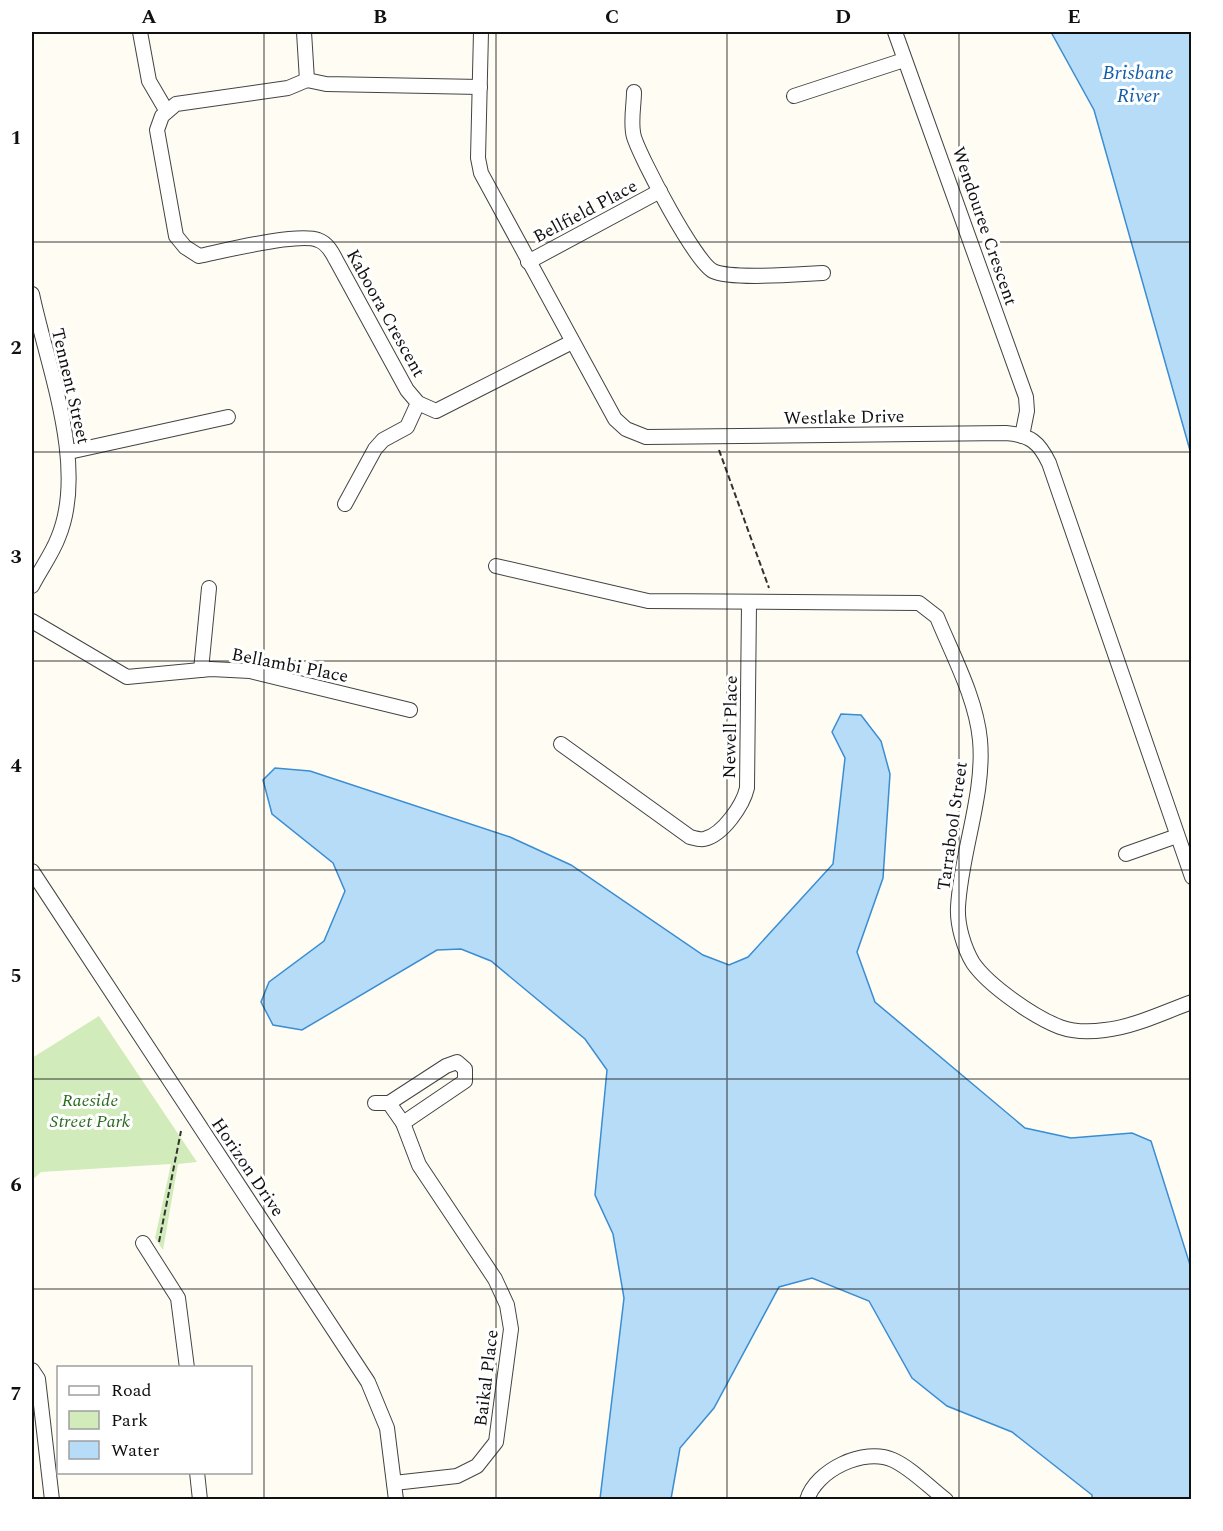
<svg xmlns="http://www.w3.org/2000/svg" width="1223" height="1531" font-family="Spectral,serif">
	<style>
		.green { fill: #d1ecba }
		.water { fill: #b6dcf8; stroke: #3a8dd2; stroke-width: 1.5 }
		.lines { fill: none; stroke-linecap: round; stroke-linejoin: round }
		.minor-casing { stroke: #434343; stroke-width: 16 }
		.path { stroke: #323232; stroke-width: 2; stroke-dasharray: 6 3; stroke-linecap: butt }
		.minor { stroke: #fff; stroke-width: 14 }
		.grid { fill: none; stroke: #101010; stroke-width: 1.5; stroke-opacity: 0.55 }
		.labels { text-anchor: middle; stroke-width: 6; stroke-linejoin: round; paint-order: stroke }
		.street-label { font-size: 18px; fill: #101010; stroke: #fff }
		.park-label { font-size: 18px; font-style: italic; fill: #286c1d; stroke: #fff }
		.water-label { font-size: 20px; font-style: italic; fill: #135ea8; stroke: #fff }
		.neatline { fill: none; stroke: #101010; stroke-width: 2 }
		.grid-label { font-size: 20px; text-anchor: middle; font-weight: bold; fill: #101010 }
	</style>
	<rect width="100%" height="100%" fill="#fffdf3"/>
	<polygon class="green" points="99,1016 197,1162 178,1164 163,1250 155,1238 171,1164 41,1172 32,1180 32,1058"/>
	<g class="water">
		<polygon points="1051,32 1191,32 1191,454 1094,110"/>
		<polygon points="841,714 861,715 881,741 890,774 883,878 857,952 875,1002 1025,1128 1071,1138 1132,1133 1151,1141 1191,1268 1191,1499 1092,1499 1092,1495 1012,1432 947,1406 912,1378 869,1301 812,1278 779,1287 714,1408 680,1448 671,1499 600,1499 624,1298 613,1234 595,1195 607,1070 585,1039 491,961 461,949 437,950 302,1030 273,1025 261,1002 269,982 324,941 345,891 333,863 272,814 263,780 275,768 310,771 510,837 571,865 703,955 729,965 748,957 833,864 845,758 832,732"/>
	</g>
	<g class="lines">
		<g class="minor-casing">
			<g id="minor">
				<polyline points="140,32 149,81 166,110"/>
				<polyline points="304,32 307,80"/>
				<path d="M481 32 478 158 481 173 615 419 626 429 646 437 1006 433C1030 435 1039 442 1049 463L1192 877"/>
				<polyline points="895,32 1026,397 1027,411 1022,436"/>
				<path d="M480 87 326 84 307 80 288 88 176 104 162 116 157 130 176 236 185 247 199 256C223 251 298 232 318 240 327 243 332 252 336 260L407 390 418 403 436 411 572 342"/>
				<path d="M634 92C634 105 630 124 634 137 641 159 695 262 713 271 731 280 800 274 823 273"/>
				<polyline points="794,96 904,60"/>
				<polyline points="528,262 660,191"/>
				<path d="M32 294C47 366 88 467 58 538 52 554 40 570 32 586"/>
				<polyline points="69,452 228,417"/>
				<polyline points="345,504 375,449 383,440 407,427 418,403"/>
				<path d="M496 566 648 601 919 603 937 617C953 656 976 698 980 740 985 794 961 852 958 907 957 925 964 948 973 963 989 986 1034 1017 1060 1027 1074 1032 1091 1032 1105 1030 1134 1027 1164 1012 1192 1002"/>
				<polyline points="32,621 127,677 211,669 250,671 410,710"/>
				<polyline points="201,670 209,588"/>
				<path d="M561 744 690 837C694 838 700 840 704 839 723 835 743 805 747 788L749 604"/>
				<polyline points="1126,854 1177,836"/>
				<polyline points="32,871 368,1382 387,1428 396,1500"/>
				<polyline points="375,1103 389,1103 403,1123 419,1165 495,1279 507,1305 511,1329 496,1442 477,1466 457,1476 394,1483"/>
				<polyline points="389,1103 446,1066 457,1062 465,1069 465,1081 403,1123"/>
				<polyline points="143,1243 178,1298 187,1368"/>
				<polyline points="32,1370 38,1379 52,1500"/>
				<polyline points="197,1472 200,1500"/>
				<path d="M807 1500C816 1470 864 1447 893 1460 911 1468 929 1487 946 1500"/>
			</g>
		</g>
		<g class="path">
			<polyline points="719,450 769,588"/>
			<polyline points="159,1242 181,1131"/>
		</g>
		<use href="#minor" class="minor"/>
	</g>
	<path class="grid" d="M264 32V1500M496 32V1500M727 32V1500M959 32V1500M32 242H1192M32 452H1192M32 661H1192M32 870H1192M32 1079H1192M32 1289H1192"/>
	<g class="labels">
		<g class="street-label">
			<text transform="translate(585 211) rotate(-28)" y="6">Bellfield Place</text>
			<text transform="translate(985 226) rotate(71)" y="6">Wendouree Crescent</text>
			<text transform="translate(386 313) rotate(61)" y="6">Kaboora Crescent</text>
			<text transform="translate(71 386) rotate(77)" y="6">Tennent Street</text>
			<text transform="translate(844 417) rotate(-1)" y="6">Westlake Drive</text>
			<text transform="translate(290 665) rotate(11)" y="6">Bellambi Place</text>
			<text transform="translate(730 727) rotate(-89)" y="6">Newell Place</text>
			<text transform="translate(952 826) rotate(-82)" y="6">Tarrabool Street</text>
			<text transform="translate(248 1167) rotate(56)" y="6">Horizon Drive</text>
			<text transform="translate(486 1378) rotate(-83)" y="6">Baikal Place</text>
		</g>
		<g class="park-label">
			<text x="90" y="1106">Raeside<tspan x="90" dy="21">Street Park</tspan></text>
		</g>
		<g class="water-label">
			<text x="1138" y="79">Brisbane<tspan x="1138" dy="23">River</tspan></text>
		</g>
	</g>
	<rect width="1223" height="1531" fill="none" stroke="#ffffff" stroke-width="66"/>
	<rect x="57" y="1366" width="195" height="108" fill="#ffffff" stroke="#9f9f9f" stroke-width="1.5"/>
	<rect x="69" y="1386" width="30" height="9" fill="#ffffff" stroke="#9f9f9f" stroke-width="1.5"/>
	<text x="111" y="1396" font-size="18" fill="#101010">Road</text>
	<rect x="69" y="1411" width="30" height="18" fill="#d1ecba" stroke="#9f9f9f" stroke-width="1.5"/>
	<text x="111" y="1426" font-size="18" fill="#101010">Park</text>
	<rect x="69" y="1441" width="30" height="18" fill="#b6dcf8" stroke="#9f9f9f" stroke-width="1.5"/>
	<text x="111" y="1456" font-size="18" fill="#101010">Water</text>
	<rect x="33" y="33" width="1157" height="1465" class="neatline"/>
	<g class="grid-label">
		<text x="149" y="23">A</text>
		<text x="380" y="23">B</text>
		<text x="612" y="23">C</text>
		<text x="843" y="23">D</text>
		<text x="1074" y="23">E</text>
		<text x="16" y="144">1</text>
		<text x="16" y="354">2</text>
		<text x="16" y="563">3</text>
		<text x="16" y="772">4</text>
		<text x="16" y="982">5</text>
		<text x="16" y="1191">6</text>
		<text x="16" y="1400">7</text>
	</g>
</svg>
